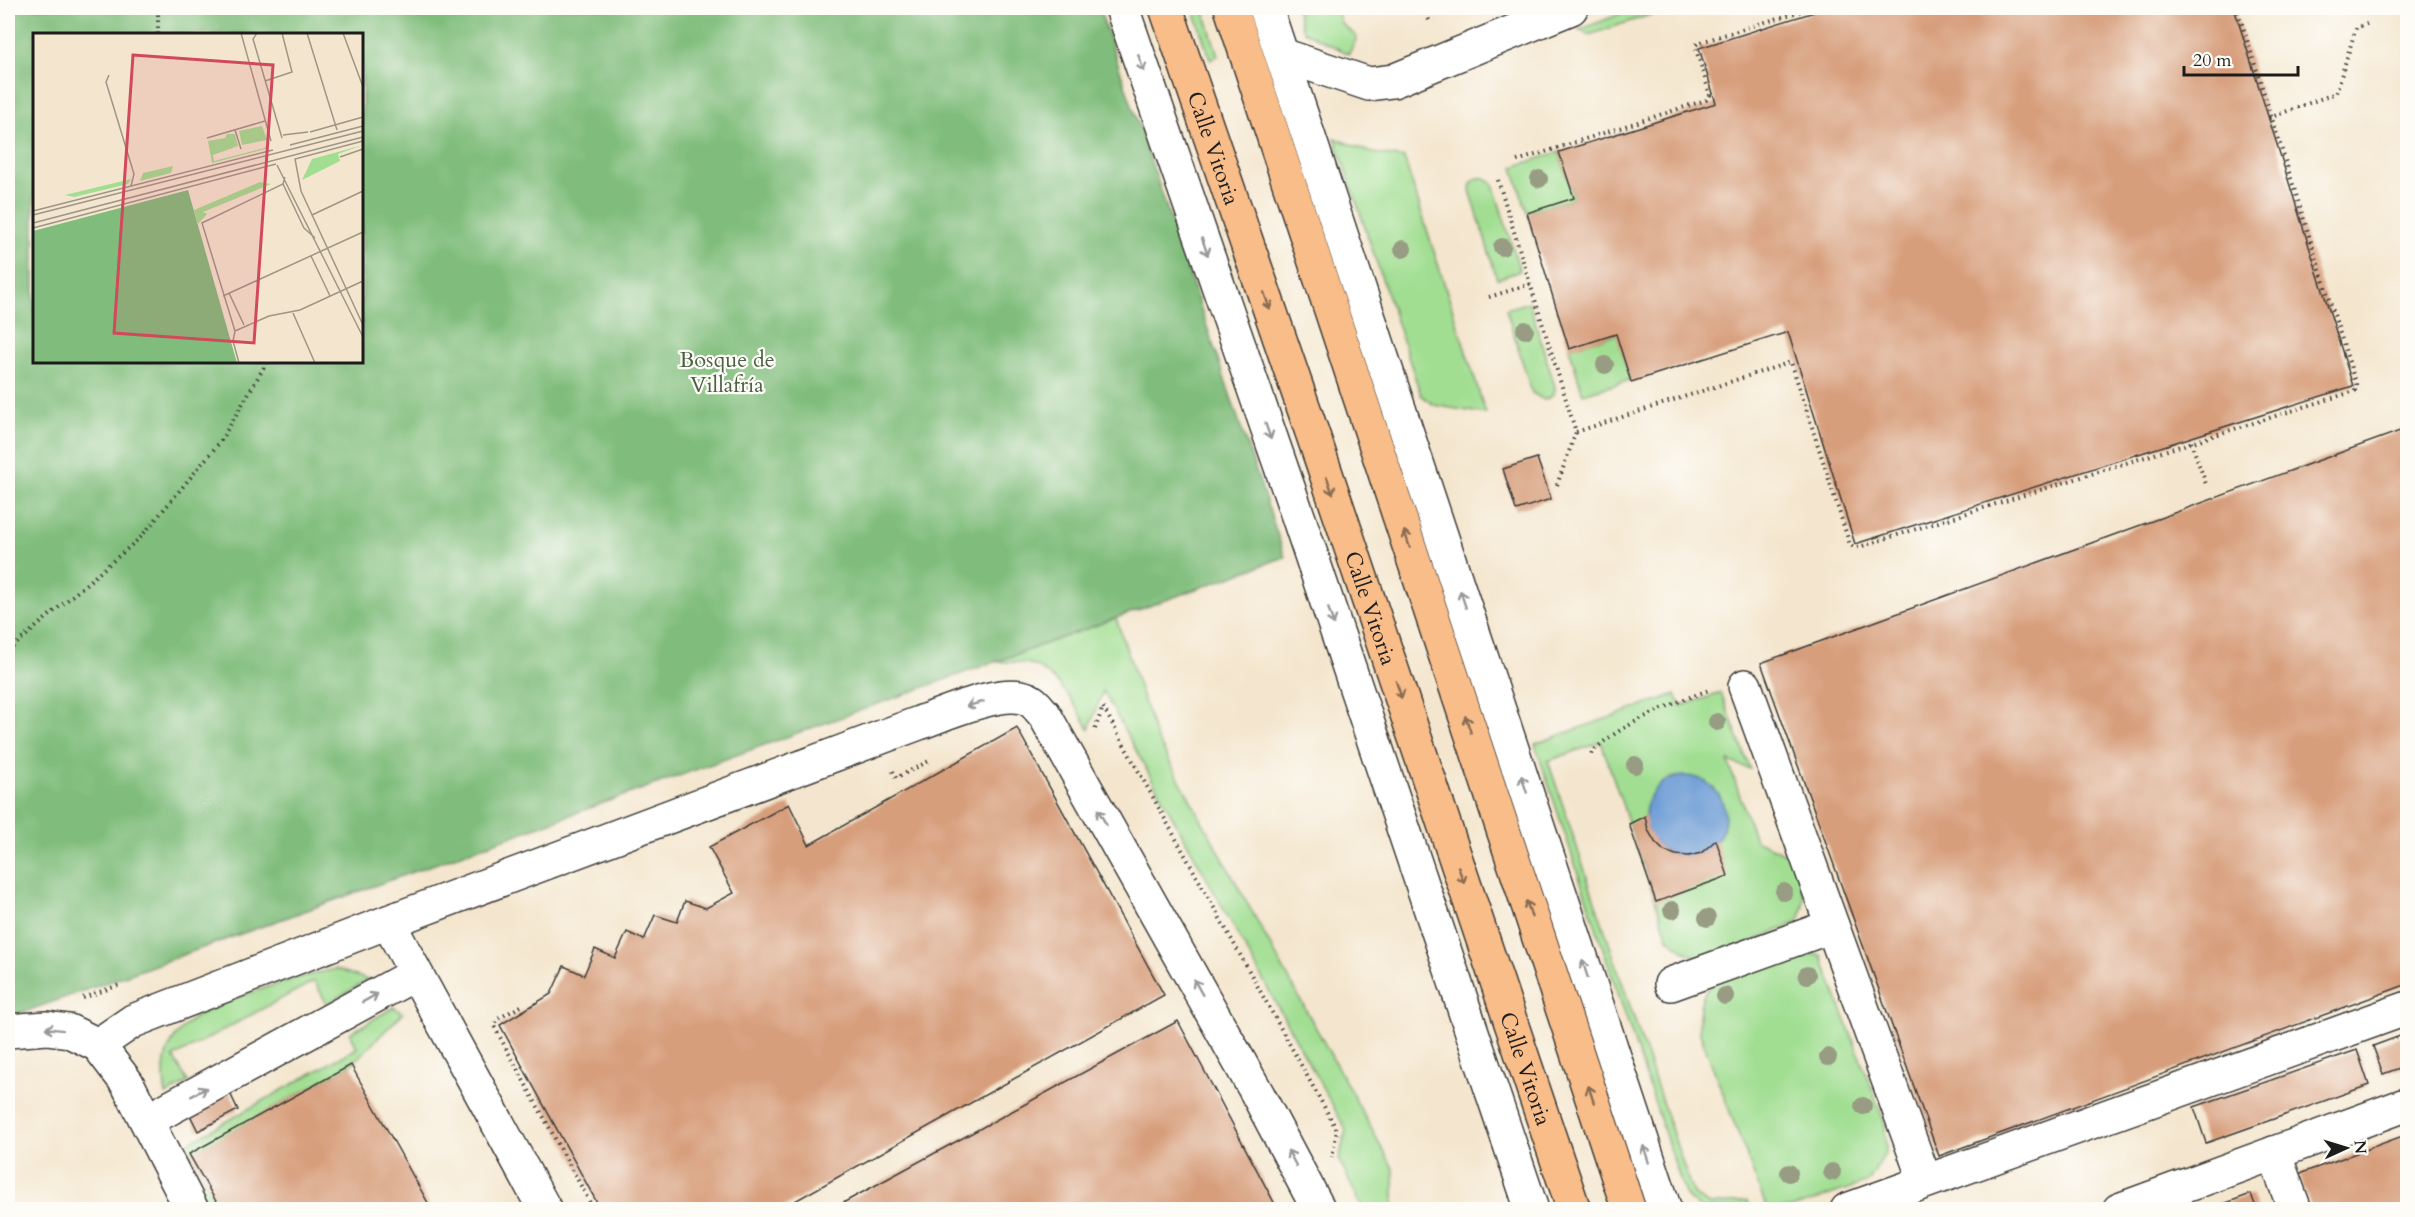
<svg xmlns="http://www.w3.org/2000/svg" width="2415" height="1217" font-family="Cardo,serif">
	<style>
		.green { fill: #a1de92; stroke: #5e7d57; stroke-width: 1.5 }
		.forest { fill: #80bd7c; stroke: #4e6c4c; stroke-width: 1.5; fill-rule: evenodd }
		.water { fill: #6d9cd5; stroke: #445c78; stroke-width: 1.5 }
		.building { fill: #d79e7c }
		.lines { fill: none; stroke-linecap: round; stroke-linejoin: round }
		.minor-casing { stroke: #3c3a37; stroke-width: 36 }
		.highway-casing { stroke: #3c3a37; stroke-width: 36 }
		.path { stroke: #3c3a37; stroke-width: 4; stroke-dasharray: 1.5 4.5; stroke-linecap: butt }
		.minor { stroke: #fff; stroke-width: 33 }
		.highway { stroke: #f8bd89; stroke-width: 33 }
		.tree { fill: #979c83 }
		.oneway { stroke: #999 }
		.oneway2 { stroke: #8a6c52 }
		.labels { text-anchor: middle; stroke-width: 4.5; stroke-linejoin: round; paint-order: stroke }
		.street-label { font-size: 22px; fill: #1c1c1c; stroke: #fdfcf7 }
		.park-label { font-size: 22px; fill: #4b6045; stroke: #fdfcf7 }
		.inset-road { fill: none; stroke: #9e9587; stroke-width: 1.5 }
		.view { fill: #d1495b; fill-opacity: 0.15; stroke: #d1495b; stroke-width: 3 }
		.inset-edge { fill: none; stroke: #1c1c1c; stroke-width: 3 }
	</style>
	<rect width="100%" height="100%" fill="#fdfcf7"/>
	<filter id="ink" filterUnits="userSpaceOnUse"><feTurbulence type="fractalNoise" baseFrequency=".0167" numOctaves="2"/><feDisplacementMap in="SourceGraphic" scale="12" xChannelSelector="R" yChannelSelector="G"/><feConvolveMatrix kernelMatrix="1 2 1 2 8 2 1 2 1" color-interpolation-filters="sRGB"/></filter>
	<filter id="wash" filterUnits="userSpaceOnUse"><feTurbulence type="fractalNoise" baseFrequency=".008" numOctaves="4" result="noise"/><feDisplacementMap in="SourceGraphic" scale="24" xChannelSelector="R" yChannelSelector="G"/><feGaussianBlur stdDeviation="1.35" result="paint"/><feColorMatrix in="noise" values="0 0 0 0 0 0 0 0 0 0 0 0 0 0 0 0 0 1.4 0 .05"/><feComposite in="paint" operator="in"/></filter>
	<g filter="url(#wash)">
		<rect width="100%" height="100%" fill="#f4e6ce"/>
		<g class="green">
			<polygon points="1193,8 1203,8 1218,56 1210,59"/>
			<polygon points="1296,8 1336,8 1341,23 1357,37 1349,54 1303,31"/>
			<polygon points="1635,8 1671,8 1589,35 1579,30"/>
			<polygon points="1335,138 1369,152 1404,158 1486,414 1434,405 1421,395"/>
			<polygon points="1559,152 1574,198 1527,213 1513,167"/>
			<polygon points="1478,178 1485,178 1493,184 1520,271 1497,279 1470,190 1471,183"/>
			<path d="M1529 302 1555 387C1555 395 1551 398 1544 400L1532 393 1506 309Z"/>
			<polygon points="1617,334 1630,380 1583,394 1569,348"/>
			<path d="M1116 618 1156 737 1394 1170V1209H1363L1339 1160 1346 1130 1103 691 1089 729C1076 705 1059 678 1034 665 1024 661 1007 662 996 662Z"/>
			<path d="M1721 693 1750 769 1728 761 1755 840 1791 856C1800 882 1810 896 1798 922 1774 932 1719 958 1695 956 1685 954 1676 944 1668 938L1601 742 1548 761 1693 1194 1709 1205 1747 1201 1750 1209H1701L1686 1197 1535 744 1676 694 1681 706Z"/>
			<path d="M1788 951 1821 955 1885 1124 1886 1152 1868 1182 1789 1209 1770 1210 1767 1209 1699 1031C1699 1018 1698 1001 1707 990 1722 970 1765 960 1788 951Z"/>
			<path d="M336 969 368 980 327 1004 314 981 173 1057 188 1082 166 1095C163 1077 162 1058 172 1042 179 1030 193 1017 205 1011 244 993 295 977 336 969Z"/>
			<polygon points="394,1007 403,1013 351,1065 190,1154 221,1209 211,1209 179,1148 357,1048 350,1033"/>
		</g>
		<path class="forest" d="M8 8H1099L1285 557 8 1018ZM34 34H362V362H34Z"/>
		<circle class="water" cx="1685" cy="816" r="40"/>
		<g id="blocks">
			<g class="building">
				<polygon points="1827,8 2234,8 2353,386 1855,544 1788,332 1631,382 1616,334 1569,349 1527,213 1574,198 1559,152 1716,103 1699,48"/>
				<polygon points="2408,428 2408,984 1939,1156 1761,663"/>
				<polygon points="1537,458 1551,499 1516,510 1503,469"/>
				<polygon points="1017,728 1164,995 779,1210 601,1210 500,1025 551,994 564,966 584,975 595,949 615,958 627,932 644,940 655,915 677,922 685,901 706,908 734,893 709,847 789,804 809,845"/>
				<polygon points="1645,816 1648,830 1655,842 1664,851 1676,855 1689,856 1701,853 1716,840 1728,876 1656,902 1629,824"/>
				<polygon points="1178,1021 1278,1210 830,1210"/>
				<polygon points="2408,1033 2408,1065 2383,1074 2373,1046"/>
				<polygon points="2357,1050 2369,1085 2206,1143 2194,1107"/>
				<polygon points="351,1065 432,1210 221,1210 189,1154"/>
				<polygon points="230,1093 238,1110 198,1131 190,1115"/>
				<polygon points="2408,1134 2408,1210 2312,1210 2299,1174"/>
				<polygon points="2251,1194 2257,1210 2209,1210 2209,1209"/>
			</g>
		</g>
	</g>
	<g filter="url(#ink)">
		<use href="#blocks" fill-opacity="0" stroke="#3c3a37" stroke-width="1.5"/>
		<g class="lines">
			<g class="minor-casing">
				<g id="minor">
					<polyline points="1122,8 1299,519 1532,1210"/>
					<polyline points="1266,8 1665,1210"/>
					<polyline points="1282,55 1369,84 1393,81 1571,8"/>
					<polyline points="1745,686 1925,1181"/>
					<polyline points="388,922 545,1210"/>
					<polyline points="1671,984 1832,926"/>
					<polyline points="8,1031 47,1028 69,1031 98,1045 127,1083 192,1210"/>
					<path d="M98 1045 133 1021 388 922 919 723C945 714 1007 685 1031 701 1036 704 1040 710 1044 714L1257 1093 1319 1210"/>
					<polyline points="148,1120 415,974"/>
					<polyline points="2274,1153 2295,1210"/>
					<polyline points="1847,1210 2408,1008"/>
					<polyline points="2119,1210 2408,1104"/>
				</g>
			</g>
			<g class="highway-casing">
				<g id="highway">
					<path id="s1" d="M1166 8 1315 441 1574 1210"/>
					<polyline points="1231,8 1629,1210"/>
				</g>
			</g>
			<g class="path">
				<polyline points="1423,8 1431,24"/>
				<polyline points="2406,11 2408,10"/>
				<polyline points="158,34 158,8"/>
				<polyline points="2269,118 2336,93 2356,28 2367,24"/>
				<polyline points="1517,161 1706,100 1710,95 1695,46 1698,43 1811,8"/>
				<polyline points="1498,180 1576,432 1791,362 1850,545 1856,548 2355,391 2356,384 2237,8"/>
				<polyline points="1489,297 1531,284"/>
				<polyline points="2191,442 2207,487"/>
				<polyline points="1557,485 1576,432"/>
				<polyline points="8,651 141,537 220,442 267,362"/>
				<polyline points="1095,729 1103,707 1337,1130 1332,1157"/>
				<path d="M1591 754C1613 727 1676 702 1709 690"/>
				<polyline points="893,771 896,778 931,760"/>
				<polyline points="83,998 119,985"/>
				<polyline points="521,1006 496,1020 494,1026 594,1210"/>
			</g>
			<use href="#minor" class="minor"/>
			<use href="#highway" class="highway"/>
		</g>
		<g class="tree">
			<circle cx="1539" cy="179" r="9"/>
			<circle cx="1502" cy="247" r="9"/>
			<circle cx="1403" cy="249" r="9"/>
			<circle cx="1525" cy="330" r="9"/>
			<circle cx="1605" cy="365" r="9"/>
			<circle cx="1717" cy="722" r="9"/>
			<circle cx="1635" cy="765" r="9"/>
			<circle cx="1784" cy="892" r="9"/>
			<circle cx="1672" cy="910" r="9"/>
			<circle cx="1707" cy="918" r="9"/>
			<circle cx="1807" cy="975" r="9"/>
			<circle cx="1725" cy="996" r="9"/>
			<circle cx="1828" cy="1057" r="9"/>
			<circle cx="1863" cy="1106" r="9"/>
			<circle cx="1832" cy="1172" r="9"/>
			<circle cx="1789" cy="1173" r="9"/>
		</g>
		<defs><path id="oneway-shaft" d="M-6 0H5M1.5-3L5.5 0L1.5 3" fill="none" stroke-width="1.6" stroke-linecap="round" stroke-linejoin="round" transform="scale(1.5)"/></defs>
		<g class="oneway">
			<use href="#oneway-shaft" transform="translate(1141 63) rotate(71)"/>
			<use href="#oneway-shaft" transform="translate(1205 247) rotate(71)"/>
			<use href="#oneway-shaft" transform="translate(1268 431) rotate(71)"/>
			<use href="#oneway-shaft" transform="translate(1463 599) rotate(-108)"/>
			<use href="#oneway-shaft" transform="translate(1331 616) rotate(71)"/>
			<use href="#oneway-shaft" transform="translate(975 704) rotate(164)"/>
			<use href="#oneway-shaft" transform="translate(1524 784) rotate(-108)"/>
			<use href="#oneway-shaft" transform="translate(1102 817) rotate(-119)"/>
			<use href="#oneway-shaft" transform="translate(1585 969) rotate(-108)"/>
			<use href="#oneway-shaft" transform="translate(1198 987) rotate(-119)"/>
			<use href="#oneway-shaft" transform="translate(370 998) rotate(-29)"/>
			<use href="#oneway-shaft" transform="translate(54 1029) rotate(-173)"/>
			<use href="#oneway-shaft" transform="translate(199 1092) rotate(-29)"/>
			<use href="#oneway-shaft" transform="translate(1646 1154) rotate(-108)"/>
			<use href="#oneway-shaft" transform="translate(1292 1158) rotate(-118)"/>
		</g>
		<g class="oneway2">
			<use href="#oneway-shaft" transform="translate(1267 301) rotate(71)"/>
			<use href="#oneway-shaft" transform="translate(1330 486) rotate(71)"/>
			<use href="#oneway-shaft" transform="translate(1407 539) rotate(-108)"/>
			<use href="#oneway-shaft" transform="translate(1399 690) rotate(71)"/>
			<use href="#oneway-shaft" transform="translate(1468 724) rotate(-108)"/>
			<use href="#oneway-shaft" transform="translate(1461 875) rotate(71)"/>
			<use href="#oneway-shaft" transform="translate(1529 909) rotate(-108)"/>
			<use href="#oneway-shaft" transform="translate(1591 1094) rotate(-108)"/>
		</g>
	</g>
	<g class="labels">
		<g class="street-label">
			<text dy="8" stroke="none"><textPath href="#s1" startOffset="148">Calle Vitoria</textPath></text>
			<text dy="8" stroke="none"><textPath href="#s1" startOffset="634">Calle Vitoria</textPath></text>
			<text dy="8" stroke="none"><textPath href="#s1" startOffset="1120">Calle Vitoria</textPath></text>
		</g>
		<g class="park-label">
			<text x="727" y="367">Bosque de<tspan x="727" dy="25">Villafría</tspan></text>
		</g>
	</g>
	<g transform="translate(33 33)">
		<rect width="330" height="330" fill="#f4e6ce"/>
		<path d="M229 93 234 107 209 112 206 98ZM194 101H202L205 113 180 122 181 128 232 115 235 109V114L232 116 179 130 175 108 192 105ZM330 112 305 121 307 128 269 147 279 126ZM140 133 138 140 107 148 110 140ZM98 146 95 151 41 164 32 162ZM227 149 238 151 170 179 174 181 165 191 161 177Z" fill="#a1de92"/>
		<path d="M155 157 204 330H0V198Z" fill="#80bd7c"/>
		<path class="inset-road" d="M208 0 238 108M224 0 220 6 249 105M274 0 304 97M310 0 330 54M76 42 73 49 101 141 98 153M232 48 259 39 249 0M202 97 208 116M277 99 330 84M250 102 275 99M174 105 232 88M330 108 262 126 268 158 330 292M257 112 330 93M307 124 330 116M244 132 330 304M250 151 271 195 282 205M0 178 240 117M0 182 330 98M279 182 330 158M0 190 330 104M0 195 243 131M278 223 297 263M196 260 211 292M190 263 330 199M260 280 282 330M202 298 236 283 267 277 330 248M206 330 200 308 202 298 169 190 250 151 252 144"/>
		<path class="view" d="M100 22 240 32 221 310 81 300Z"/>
		<rect width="330" height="330" class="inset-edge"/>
	</g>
	<rect width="2415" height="1217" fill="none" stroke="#fdfcf7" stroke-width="30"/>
	<g transform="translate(2346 1148) rotate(86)" stroke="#fdfcf7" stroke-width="4.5" paint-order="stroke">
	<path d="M0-4.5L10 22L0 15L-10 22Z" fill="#1c1c1c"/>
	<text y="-9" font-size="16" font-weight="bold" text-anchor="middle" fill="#1c1c1c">N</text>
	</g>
	<path d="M2184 66v9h114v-9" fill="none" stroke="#1c1c1c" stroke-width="3"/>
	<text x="2193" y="66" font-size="18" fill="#1c1c1c" stroke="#fdfcf7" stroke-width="4.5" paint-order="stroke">20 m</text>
</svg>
